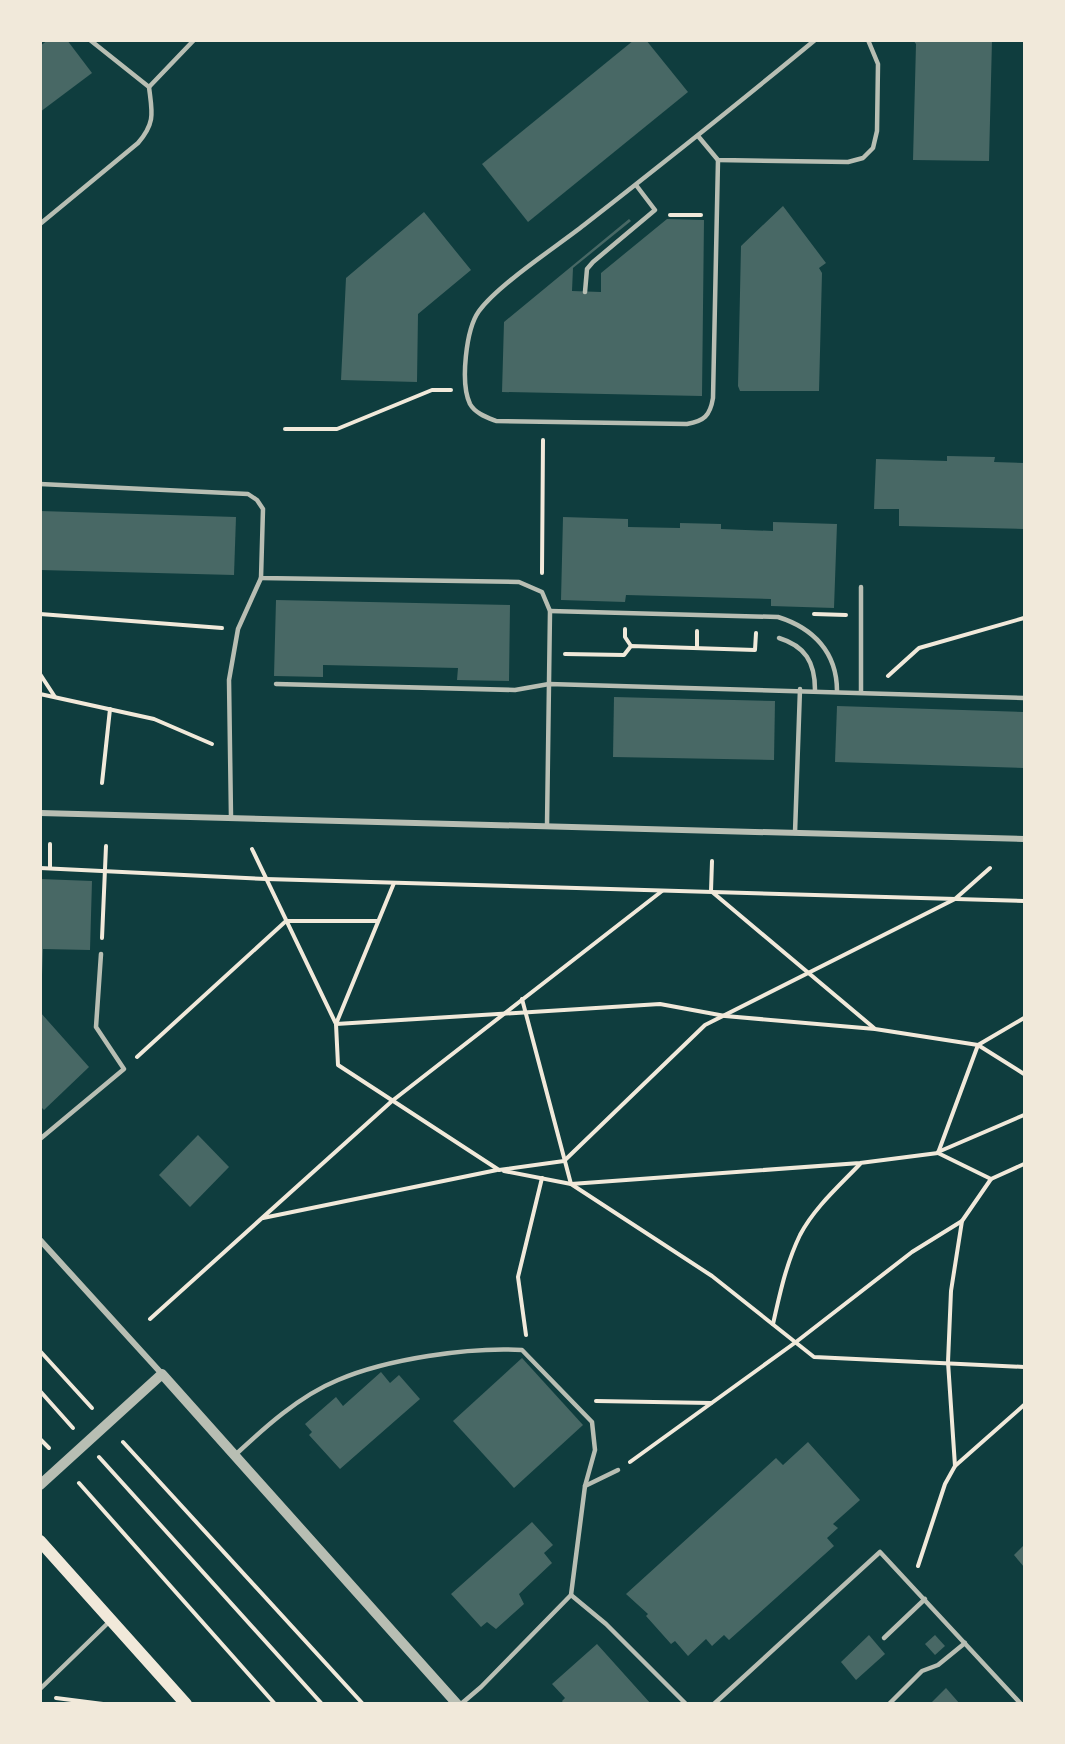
<svg xmlns="http://www.w3.org/2000/svg" width="1065" height="1744" font-family="Mulish,sans-serif">
	<style>
		.building { fill: #486865 }
		.lines { fill: none; stroke-linecap: round; stroke-linejoin: round }
		.path { stroke: #f1e9da; stroke-width: 4 }
		.service { stroke: #b8beb3; stroke-width: 4.5 }
		.minor { stroke: #b8beb3; stroke-width: 6 }
		.tertiary { stroke: #b8beb3; stroke-width: 10 }
		.secondary { stroke: #f1e9da; stroke-width: 12 }
	</style>
	<rect width="100%" height="100%" fill="#0f3d3e"/>
	<g class="building">
		<polygon points="48,40 67,40 92,73 40,112 40,46"/>
		<polygon points="634,40 646,40 688,92 528,222 482,164"/>
		<polygon points="913,40 992,40 989,161 913,160 916,44"/>
		<polygon points="783,206 826,263 819,268 822,273 819,391 740,391 738,386 741,246"/>
		<polygon points="424,212 471,270 418,314 417,382 341,380 346,278"/>
		<polygon points="629,219 631,221 573,268 572,291 601,292 601,273 667,219 704,220 702,396 502,392 504,322"/>
		<polygon points="947,456 995,457 994,462 1024,463 1024,529 899,526 899,509 874,509 876,459 947,461"/>
		<polygon points="40,511 236,517 234,575 40,570"/>
		<polygon points="563,517 628,519 628,527 680,528 680,523 721,524 721,529 773,531 773,522 837,524 834,608 771,606 771,599 626,595 625,602 561,600"/>
		<polygon points="276,600 510,605 509,681 457,680 458,668 323,665 323,677 274,676"/>
		<polygon points="614,697 775,701 774,760 613,757"/>
		<polygon points="837,706 1024,712 1024,768 835,762"/>
		<polygon points="40,879 92,881 90,950 43,949 42,975"/>
		<polygon points="40,1012 89,1067 44,1110 40,1106"/>
		<polygon points="198,1135 229,1167 190,1207 159,1175"/>
		<polygon points="522,1358 583,1425 514,1488 453,1421"/>
		<polygon points="381,1372 390,1383 399,1375 420,1399 340,1469 309,1435 312,1432 305,1424 336,1397 343,1406"/>
		<polygon points="808,1442 860,1500 833,1524 838,1528 827,1538 834,1546 729,1640 724,1635 712,1646 706,1639 688,1656 675,1641 671,1644 646,1616 648,1614 626,1594 776,1458 783,1465"/>
		<polygon points="532,1522 553,1545 544,1553 552,1563 519,1594 524,1604 496,1629 487,1622 481,1627 451,1594"/>
		<polygon points="1024,1545 1024,1567 1014,1555"/>
		<polygon points="869,1635 885,1654 856,1680 841,1662"/>
		<polygon points="935,1635 945,1646 935,1655 925,1644"/>
		<polygon points="597,1644 651,1704 564,1704 562,1701 565,1698 552,1684"/>
		<polygon points="946,1688 960,1704 930,1704"/>
	</g>
	<g class="lines">
		<g class="path">
			<polyline points="670,215 701,215"/>
			<polyline points="285,429 337,429 432,390 451,390"/>
			<polyline points="542,573 543,440"/>
			<polyline points="40,614 222,628"/>
			<polyline points="814,614 846,615"/>
			<polyline points="625,629 625,637 631,646"/>
			<polyline points="697,648 697,631"/>
			<polyline points="565,654 624,655 631,646 755,650 756,633"/>
			<polyline points="40,674 55,697"/>
			<polyline points="888,676 919,648 1024,618"/>
			<polyline points="40,694 154,719 212,744"/>
			<polyline points="102,783 110,709"/>
			<polyline points="252,849 336,1024 338,1065 499,1170 564,1161 705,1025 955,899 990,868"/>
			<polyline points="712,861 711,891 874,1028"/>
			<polyline points="40,868 266,879 1024,901"/>
			<polyline points="50,868 50,844"/>
			<polyline points="394,883 336,1024 660,1004 725,1016 875,1029 978,1045 1024,1074"/>
			<polyline points="102,938 106,846"/>
			<polyline points="522,999 571,1184 712,1276 814,1357 1024,1367"/>
			<polyline points="137,1057 286,921 377,921"/>
			<polyline points="938,1152 1024,1115"/>
			<polyline points="938,1153 991,1179 962,1221 951,1291 948,1362 955,1466"/>
			<polyline points="504,1171 571,1184 860,1163 938,1153 978,1045 1024,1018"/>
			<polyline points="991,1179 1024,1164"/>
			<polyline points="263,1218 497,1170"/>
			<polyline points="150,1319 392,1101 662,891"/>
			<path d="M773 1324C780 1293 786 1264 800 1235 814 1208 839 1186 860 1164"/>
			<polyline points="526,1335 518,1277 542,1178"/>
			<polyline points="40,1351 92,1408"/>
			<polyline points="40,1391 73,1428"/>
			<polyline points="596,1401 711,1403"/>
			<polyline points="40,1439 49,1448"/>
			<polyline points="123,1442 363,1704"/>
			<polyline points="99,1457 322,1704"/>
			<polyline points="630,1462 796,1342 912,1252 962,1221"/>
			<polyline points="79,1483 275,1704"/>
			<polyline points="918,1566 945,1484 955,1466 1024,1405"/>
			<polyline points="56,1698 103,1704"/>
		</g>
		<g class="service">
			<polyline points="149,87 194,40"/>
			<polyline points="698,136 718,160 848,162 863,158 873,148 877,131 878,64 868,40"/>
			<path d="M718 160 713 398C710 416 704 421 687 424L496 421C486 417 475 413 470 404 460 383 466 329 479 311 499 284 556 247 584 225 662 164 739 103 815 40"/>
			<path d="M40 224 138 143C156 122 152 112 149 87L90 40"/>
			<polyline points="585,292 587,269 593,262 655,210 636,185"/>
			<polyline points="40,484 248,494 257,500 263,509 261,578 519,582 542,592 550,611 547,826"/>
			<polyline points="861,587 861,691"/>
			<path d="M550 611 778 617C813 628 837 652 837 691"/>
			<path d="M779 638C805 646 815 662 815 690"/>
			<polyline points="276,684 515,690 549,684 1024,698"/>
			<polyline points="231,817 229,680 238,629 261,578"/>
			<polyline points="795,833 800,689"/>
			<polyline points="40,1139 124,1069 96,1027 101,954"/>
			<path d="M234 1456C264 1428 299 1396 338 1380 387 1359 468 1347 522 1350L592 1422 595 1450 585 1486 571 1595 481 1687 461 1704"/>
			<polyline points="585,1486 618,1470"/>
			<polyline points="571,1595 606,1624 686,1704"/>
			<polyline points="884,1638 925,1599"/>
			<polyline points="40,1689 109,1622"/>
			<polyline points="714,1704 880,1552 1021,1704"/>
			<polyline points="889,1704 922,1671 938,1665 965,1643"/>
		</g>
		<g class="minor">
			<polyline points="40,813 1024,839"/>
			<polyline points="40,1240 162,1374"/>
		</g>
		<polyline class="tertiary" points="40,1485 162,1374 457,1704"/>
		<polyline class="secondary" points="40,1541 186,1704"/>
	</g>
	<rect width="1065" height="1744" fill="none" stroke="#f1e9da" stroke-width="84"/>
</svg>
